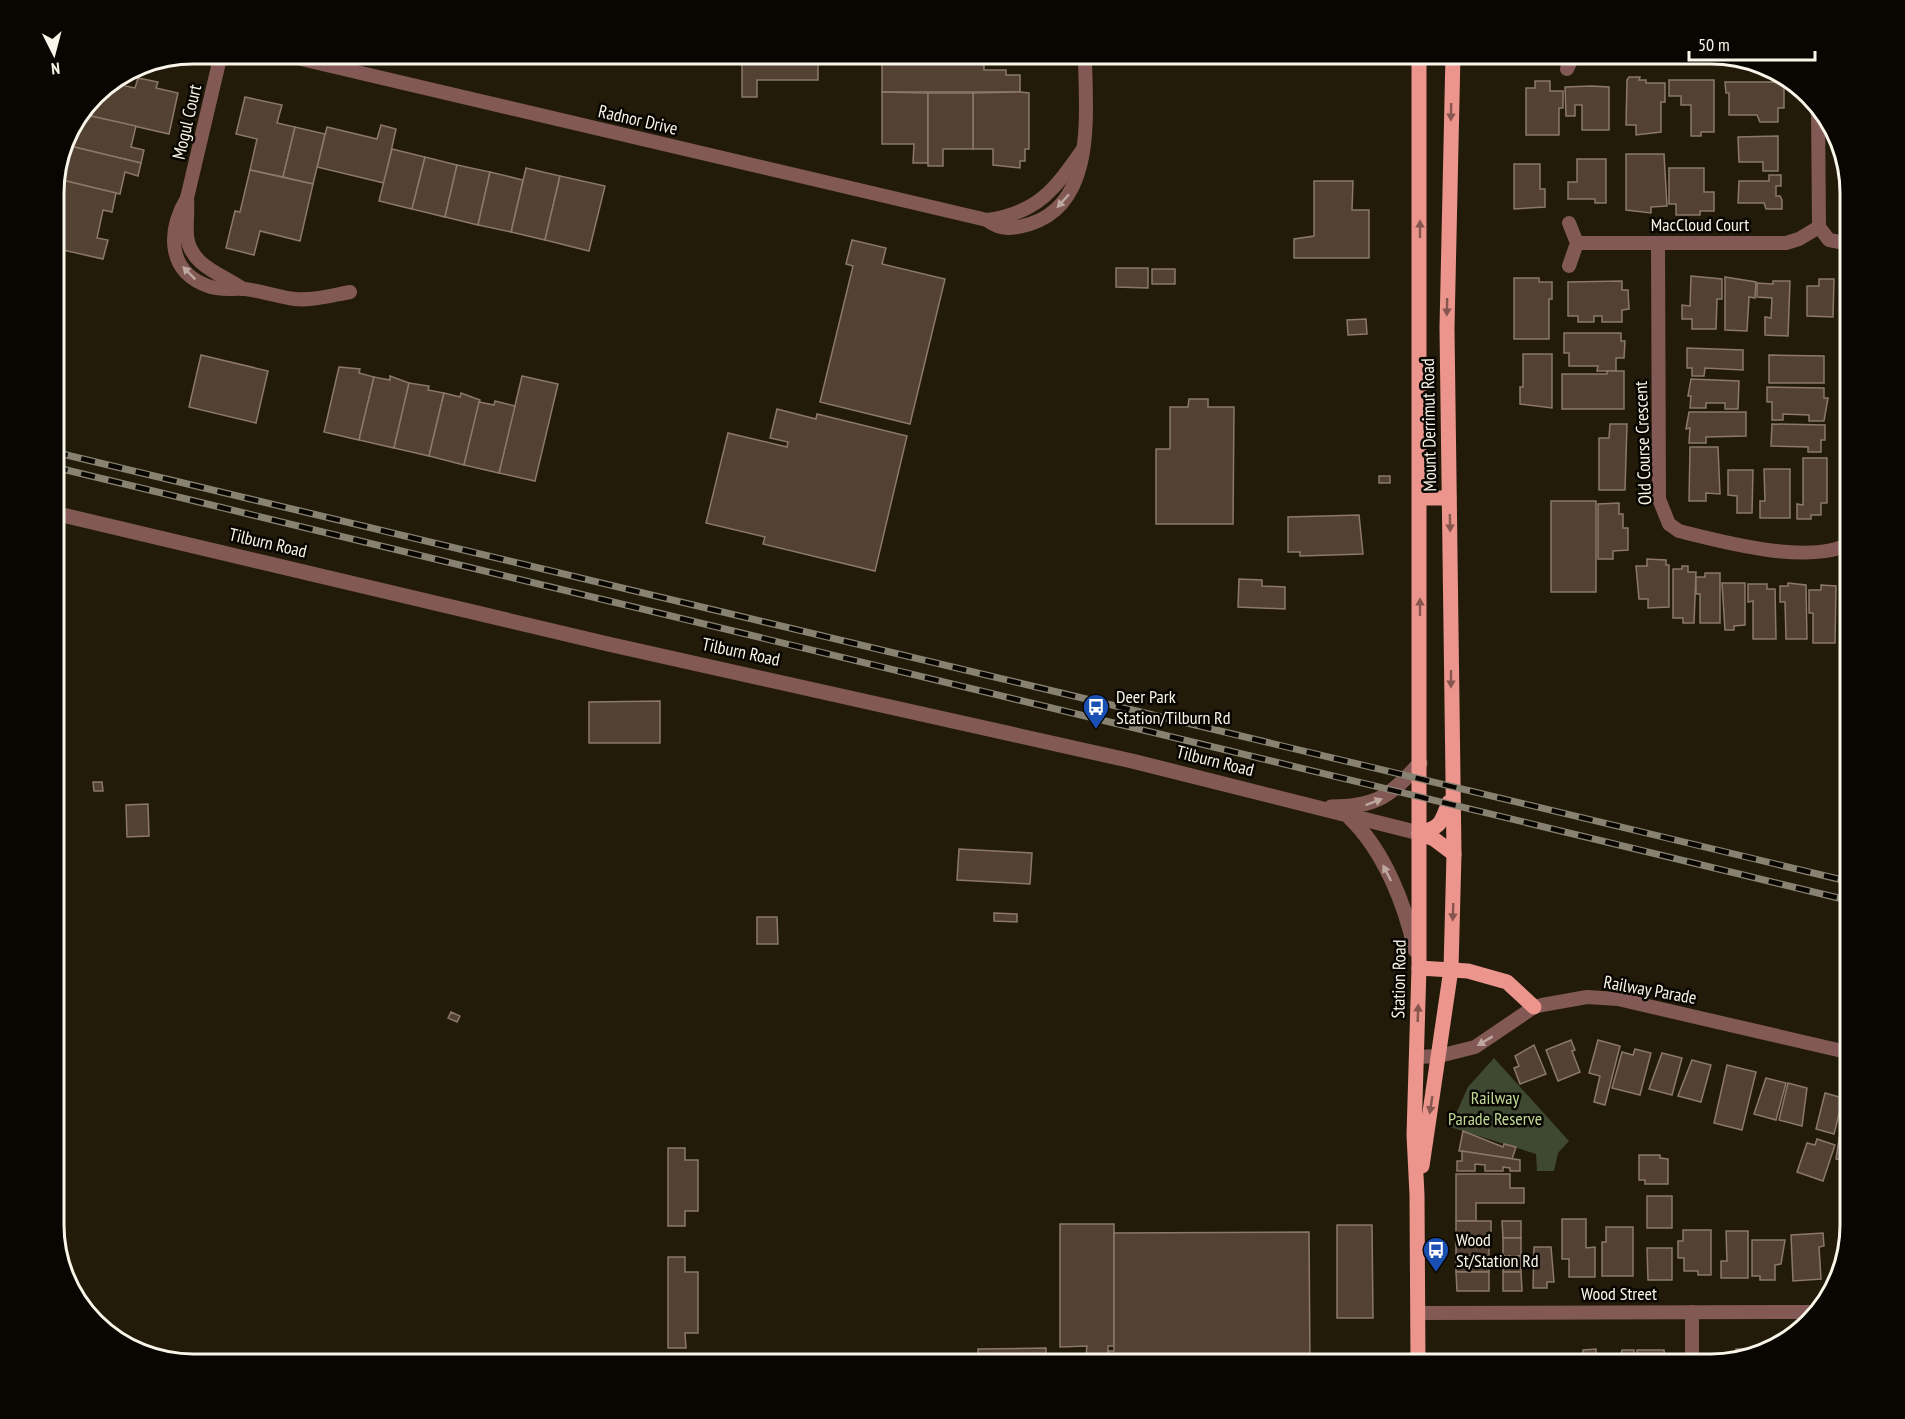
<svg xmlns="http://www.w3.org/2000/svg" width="1905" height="1419" font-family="'PT Sans Narrow',sans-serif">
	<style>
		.green { fill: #3f4830 }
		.building { fill: #534134; stroke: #8b7869; stroke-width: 1.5 }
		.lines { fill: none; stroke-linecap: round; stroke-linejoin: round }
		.minor { stroke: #825954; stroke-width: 14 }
		.tertiary { stroke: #825954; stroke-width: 15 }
		.primary { stroke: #eb958c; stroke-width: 15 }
		.rail-casing { stroke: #888273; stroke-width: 7 }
		.rail { stroke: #090602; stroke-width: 4.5; stroke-dasharray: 14; stroke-linecap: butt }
		.oneway { fill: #85554e }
		.oneway2 { fill: #bea79e }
		.labels { text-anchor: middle; stroke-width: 5; stroke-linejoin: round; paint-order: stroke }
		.street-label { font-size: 18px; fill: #f9f5e9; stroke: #090602 }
		.poi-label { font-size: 18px; fill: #f9f5e9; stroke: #090602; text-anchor: start }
		.park-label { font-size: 18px; fill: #c0d995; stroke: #090602 }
		.rim { fill: none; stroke: #f9f5e9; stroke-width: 3 }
	</style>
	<rect width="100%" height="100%" fill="#231b09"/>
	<polygon class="green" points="1494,1058 1569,1141 1558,1153 1554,1171 1537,1171 1536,1154 1450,1127 1468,1087"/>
	<g class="building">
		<polygon points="742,54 818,54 818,80 757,80 757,97 742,97"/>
		<polygon points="882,54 984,54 984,70 1006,70 1006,75 1020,75 1020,92 882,92"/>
		<polygon points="1629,77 1640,77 1639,80 1646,80 1646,83 1665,83 1665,102 1661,102 1661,132 1636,135 1636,125 1626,125 1627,80"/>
		<polygon points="138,78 158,82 156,88 178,93 169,134 82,114 101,89 111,83 135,88"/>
		<polygon points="1669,80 1714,80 1714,132 1701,132 1701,136 1691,136 1691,105 1681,105 1681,96 1669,96"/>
		<polygon points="1535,81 1550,81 1550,91 1563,91 1563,108 1559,108 1559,135 1526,135 1526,88 1535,88"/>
		<polygon points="1725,82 1784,82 1784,108 1778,108 1778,122 1760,122 1757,115 1729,115 1729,93 1726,93"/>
		<polygon points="1591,86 1609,87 1609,130 1582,130 1582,105 1575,105 1575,116 1566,116 1565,87"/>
		<polygon points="882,92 928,93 928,163 913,163 914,144 882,144"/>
		<polygon points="1020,92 1029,93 1029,149 1025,149 1025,161 1020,161 1020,168 993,165 993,149 973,149 973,93"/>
		<polygon points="928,93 973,93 973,149 943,149 943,166 928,166"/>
		<polygon points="245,97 282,105 277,123 295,127 283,177 250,170 257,139 236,134"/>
		<polygon points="82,114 136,126 131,147 144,150 141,163 70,146 76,122"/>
		<polygon points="76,122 63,177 57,175 68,132"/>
		<polygon points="381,125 396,129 384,183 317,167 327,127 377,139"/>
		<polygon points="295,127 325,134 313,184 283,177"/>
		<polygon points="1778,136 1778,171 1763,171 1763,162 1739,162 1738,137"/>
		<polygon points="70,146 141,163 138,176 125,172 120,194 62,180"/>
		<polygon points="392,149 425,157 412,209 379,201"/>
		<polygon points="1626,154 1664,154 1667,206 1651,207 1651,213 1626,210"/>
		<polygon points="425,157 457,165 445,217 412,209"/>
		<polygon points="1577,159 1606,159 1606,203 1595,203 1595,199 1568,199 1568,182 1577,182"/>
		<polygon points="1514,164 1540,164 1540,189 1545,189 1545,207 1514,209"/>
		<polygon points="457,165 490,172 478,225 445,217"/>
		<polygon points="526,168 560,176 545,240 511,232"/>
		<polygon points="1669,168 1704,168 1704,192 1714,192 1714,211 1700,211 1700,215 1676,215 1676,204 1669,204"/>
		<polygon points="250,170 313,184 300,241 260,231 254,255 226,248 235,211 240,212"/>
		<polygon points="490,172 523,180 511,232 478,225"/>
		<polygon points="1769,175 1781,175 1781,186 1776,186 1776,196 1780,196 1782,200 1782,209 1766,209 1764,203 1738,203 1739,181 1769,181"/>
		<polygon points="560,176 605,186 589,251 545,240"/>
		<polygon points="62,180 116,193 112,212 103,210 97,238 108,240 103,259 54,248 54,213"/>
		<polygon points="1314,181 1353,181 1352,210 1369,210 1369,258 1294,258 1294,239 1314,236"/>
		<polygon points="852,240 886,248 882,264 945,279 910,424 820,402 853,266 846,264"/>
		<polygon points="1116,268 1148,268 1148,288 1116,287"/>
		<rect x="1152" y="269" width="23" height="15"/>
		<polygon points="1691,276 1722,279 1722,299 1717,299 1716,329 1692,329 1692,319 1682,319 1682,305 1690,306"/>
		<polygon points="1725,277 1756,282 1755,298 1749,297 1747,331 1725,330"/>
		<polygon points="1514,278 1539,278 1539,282 1552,282 1552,299 1549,299 1549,339 1514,339"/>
		<polygon points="1819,279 1834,279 1833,317 1807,316 1807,286 1819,286"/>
		<polygon points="1622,281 1622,290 1628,290 1629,309 1622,310 1622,322 1602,322 1602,316 1594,316 1594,322 1578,322 1578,316 1568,316 1568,282"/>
		<polygon points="1773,281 1790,281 1788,336 1765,335 1765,317 1771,318 1772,298 1757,297 1757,283 1773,284"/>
		<polygon points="1366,319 1367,334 1348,335 1347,320"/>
		<polygon points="1564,333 1621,333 1621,341 1625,341 1624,358 1616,358 1616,371 1597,371 1598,366 1569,366 1569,353 1564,353"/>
		<polygon points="1687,348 1743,350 1743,370 1705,368 1704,376 1692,376 1692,368 1687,368"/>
		<polygon points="1523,354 1552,354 1552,408 1520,404 1520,387 1523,387"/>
		<polygon points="201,355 268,371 256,423 189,407"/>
		<polygon points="1769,355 1824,356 1824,383 1769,383"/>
		<polygon points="339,367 360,369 359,373 374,377 359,440 324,432"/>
		<polygon points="1607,371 1624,371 1624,409 1562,409 1562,374 1607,374"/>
		<polygon points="390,376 409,383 394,448 359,440 374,377 390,380"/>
		<polygon points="522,376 558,384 535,481 499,473"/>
		<polygon points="1691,379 1739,381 1738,409 1725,409 1725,403 1706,403 1706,408 1690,408 1691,396 1688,396"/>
		<polygon points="409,383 429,386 428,390 444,393 429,456 394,448"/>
		<polygon points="1767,387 1824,388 1824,398 1828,398 1824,421 1809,421 1809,415 1783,414 1783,420 1772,420 1772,402 1767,402"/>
		<polygon points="444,393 460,397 461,393 480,400 464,465 429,456"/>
		<polygon points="1189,399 1208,399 1208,407 1234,407 1233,524 1156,524 1156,449 1170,449 1170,407 1188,407"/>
		<polygon points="495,401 515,406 499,473 464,465 479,402 494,405"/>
		<polygon points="777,409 816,419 817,414 907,436 875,571 763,544 765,537 706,523 728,433 787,447 788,442 770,438"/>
		<polygon points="1689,412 1746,412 1746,436 1706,437 1706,443 1689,443 1690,428 1686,429"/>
		<polygon points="1610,424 1627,424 1625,490 1599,490 1599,438 1609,438"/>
		<polygon points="1772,424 1825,425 1825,440 1821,440 1821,452 1808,452 1808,447 1771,446"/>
		<polygon points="1690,447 1718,447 1720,494 1706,493 1706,501 1689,501"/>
		<polygon points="1803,458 1827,458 1827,503 1821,503 1821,515 1811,515 1811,519 1797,519 1797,504 1803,505"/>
		<polygon points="1764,469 1790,469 1790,518 1760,518 1760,501 1765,501"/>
		<polygon points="1728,470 1753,470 1752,513 1737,513 1737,496 1728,495"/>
		<rect x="1379" y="476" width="11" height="7"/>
		<rect x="1551" y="501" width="45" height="91"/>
		<polygon points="1619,503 1619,514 1623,514 1623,528 1628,528 1628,550 1613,551 1613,559 1598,559 1598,504"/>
		<polygon points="1359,515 1363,554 1300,556 1300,552 1288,552 1288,517"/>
		<polygon points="1647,559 1666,560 1666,565 1669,565 1669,607 1648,608 1648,599 1639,599 1636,566 1647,566"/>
		<polygon points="1682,566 1688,566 1688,572 1696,572 1694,623 1683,623 1683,618 1673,618 1673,569 1682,569"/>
		<polygon points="1705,573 1720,573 1720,623 1700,623 1700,594 1696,594 1696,577 1705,577"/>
		<polygon points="1239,579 1262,580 1262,586 1285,587 1285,609 1238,607"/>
		<polygon points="1722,583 1745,583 1745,625 1734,626 1734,630 1725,630"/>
		<polygon points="1788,583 1806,585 1807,639 1786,639 1785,602 1780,602 1780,586 1788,586"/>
		<polygon points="1748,584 1767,584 1767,589 1775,589 1776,639 1753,639 1753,601 1748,602"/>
		<polygon points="1821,585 1836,586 1835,643 1813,643 1813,613 1809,613 1809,590 1821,590"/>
		<polygon points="660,701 660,743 589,743 589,702"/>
		<polygon points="93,782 102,782 103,791 94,791"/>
		<polygon points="148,804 149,836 127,837 126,805"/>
		<polygon points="959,849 1032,853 1030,884 957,880"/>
		<polygon points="994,913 1017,914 1017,922 994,921"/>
		<polygon points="757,917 777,917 778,944 757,944"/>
		<polygon points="451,1012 460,1016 457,1022 448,1018"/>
		<polygon points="1571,1040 1575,1050 1572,1051 1580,1072 1558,1081 1546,1050"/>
		<polygon points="1598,1040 1620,1046 1605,1105 1594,1102 1600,1076 1589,1073"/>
		<polygon points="1534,1045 1546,1074 1520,1084 1514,1068 1519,1066 1515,1056"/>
		<polygon points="1635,1049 1651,1053 1640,1095 1612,1088 1622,1052 1633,1055"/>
		<polygon points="1662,1053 1682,1058 1672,1095 1649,1089"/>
		<polygon points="1692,1060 1711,1065 1701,1102 1678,1096"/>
		<polygon points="1727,1065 1756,1072 1742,1130 1714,1123"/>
		<polygon points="1766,1078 1786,1083 1776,1120 1754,1114"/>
		<polygon points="1788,1083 1807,1088 1802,1126 1779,1120"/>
		<polygon points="1825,1093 1843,1098 1834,1134 1816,1129"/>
		<polygon points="1845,1100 1851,1101 1851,1162 1836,1159"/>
		<polygon points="1463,1131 1503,1147 1504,1144 1516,1147 1512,1159 1459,1151"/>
		<polygon points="1817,1139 1835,1145 1823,1181 1797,1172 1807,1143 1815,1145"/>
		<polygon points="668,1148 685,1148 685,1160 698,1160 698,1211 685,1211 685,1226 668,1226"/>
		<polygon points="1462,1151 1520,1160 1520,1171 1510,1171 1510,1168 1503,1167 1503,1171 1485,1171 1485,1165 1475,1164 1475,1171 1457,1171 1457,1161 1462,1161"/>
		<polygon points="1639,1155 1660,1155 1660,1158 1668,1159 1668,1184 1645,1184 1645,1180 1639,1180"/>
		<polygon points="1456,1174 1510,1174 1510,1188 1524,1188 1524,1203 1476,1203 1476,1221 1456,1221"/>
		<rect x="1647" y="1196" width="25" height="32"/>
		<polygon points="1851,1206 1851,1226 1847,1236 1844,1236 1842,1207"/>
		<polygon points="1562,1219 1586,1219 1586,1248 1595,1247 1595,1277 1569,1277 1569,1259 1562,1259"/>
		<polygon points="1456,1221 1491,1221 1491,1238 1456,1239"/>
		<polygon points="1502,1221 1521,1221 1521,1238 1503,1238"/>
		<polygon points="1060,1224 1114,1224 1114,1346 1108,1346 1108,1356 1086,1356 1087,1346 1060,1347"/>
		<polygon points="1337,1225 1372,1225 1373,1318 1337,1318"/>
		<polygon points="1606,1227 1633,1227 1633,1276 1602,1276 1602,1242 1606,1242"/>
		<polygon points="1683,1230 1711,1230 1711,1275 1698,1275 1698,1271 1684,1271 1684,1258 1678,1258 1678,1241 1683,1241"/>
		<polygon points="1726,1231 1748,1231 1748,1278 1721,1278 1721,1261 1727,1261"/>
		<polygon points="1309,1232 1310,1365 1108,1365 1108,1351 1114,1351 1114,1233"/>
		<polygon points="1823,1233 1824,1246 1819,1247 1821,1279 1793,1281 1791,1235"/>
		<rect x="1503" y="1238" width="18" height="18"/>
		<rect x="1456" y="1239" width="33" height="17"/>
		<polygon points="1752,1240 1785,1240 1781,1264 1775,1265 1775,1280 1760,1280 1760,1276 1752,1276"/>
		<polygon points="1534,1247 1551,1247 1554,1282 1547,1282 1547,1288 1533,1288"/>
		<polygon points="1647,1248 1672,1248 1672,1280 1648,1280"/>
		<rect x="1456" y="1256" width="33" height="16"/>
		<rect x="1503" y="1256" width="18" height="16"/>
		<polygon points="668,1257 685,1257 685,1272 698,1272 698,1333 685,1333 686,1348 668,1348"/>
		<polygon points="1456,1272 1489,1272 1489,1291 1457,1291"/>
		<polygon points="1503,1272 1521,1272 1522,1291 1503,1291"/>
		<polygon points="1046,1348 1046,1365 951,1365 951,1354 978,1354 978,1349"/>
		<polygon points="1596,1349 1596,1365 1563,1365 1572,1365 1572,1355 1583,1355 1583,1350"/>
		<polygon points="1736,1349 1749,1349 1749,1356 1722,1362 1722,1354 1736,1354"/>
		<polygon points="1765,1349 1765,1353 1752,1356 1752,1350"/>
		<polygon points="1622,1350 1634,1350 1634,1365 1608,1365 1608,1355 1621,1355"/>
		<polygon points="1637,1350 1664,1350 1665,1362 1670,1362 1670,1365 1637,1365"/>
	</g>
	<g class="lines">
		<g class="minor">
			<path d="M221 54 187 198C168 230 166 271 208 286 220 291 233 288 245 289 262 291 278 297 295 299 313 301 333 295 350 292"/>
			<path d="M280 54 987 220C1038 213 1055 189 1083 149"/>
			<polyline points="1567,69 1574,54"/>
			<polyline points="1818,110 1819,227"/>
			<path d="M187 198C188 211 186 223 187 236 190 266 222 274 243 289"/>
			<path d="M987 220C1002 231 1013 229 1030 224 1098 203 1085 109 1085 54"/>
			<polyline points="1569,223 1577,243 1569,266"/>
			<polyline points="1819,227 1829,240 1851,244"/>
			<polyline points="1577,243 1786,243 1799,239 1819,227"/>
			<path d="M1658 244 1659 499 1669 524 1679 531C1723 542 1810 566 1851 543"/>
			<polyline points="1416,1057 1439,1056 1475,1047 1534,1007 1542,1005 1587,997 1618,999 1851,1053"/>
			<polyline points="1692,1312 1692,1365"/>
			<polyline points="1418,1313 1820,1312"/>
		</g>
		<g class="tertiary">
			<polyline points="54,513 608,644 1132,761 1419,833"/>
			<path d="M1331 807C1377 807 1390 796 1420 763"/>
			<path d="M1350 818C1384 851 1405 904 1415 950"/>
		</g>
		<g class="primary">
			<polyline points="1420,498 1449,498"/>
			<path d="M1419 833C1441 828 1441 823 1449 802"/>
			<polyline points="1419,833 1434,839 1454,854"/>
			<polyline points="1419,968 1468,971 1507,982 1534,1007"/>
			<polyline points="1422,1166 1451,969 1454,854 1447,328 1453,54"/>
			<polyline points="1418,1365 1417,1195 1414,1135 1419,968 1419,54"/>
		</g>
		<g class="rail-casing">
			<g id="rail">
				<polyline points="54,452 1851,882"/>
				<polyline points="54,467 1851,901"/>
			</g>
		</g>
		<use href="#rail" class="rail"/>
	</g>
	<defs><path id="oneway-solid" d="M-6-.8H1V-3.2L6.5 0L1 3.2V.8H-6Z" transform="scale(1.5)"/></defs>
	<g class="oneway">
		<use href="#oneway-solid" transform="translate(1451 112) rotate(91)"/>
		<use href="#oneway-solid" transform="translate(1420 229) rotate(-90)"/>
		<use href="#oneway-solid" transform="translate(1447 307) rotate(91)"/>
		<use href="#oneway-solid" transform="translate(1450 523) rotate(89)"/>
		<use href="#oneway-solid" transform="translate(1420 607) rotate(-90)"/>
		<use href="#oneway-solid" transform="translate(1451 679) rotate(90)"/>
		<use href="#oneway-solid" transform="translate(1453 912) rotate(92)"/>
		<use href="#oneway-solid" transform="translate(1418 1013) rotate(-88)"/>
		<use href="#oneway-solid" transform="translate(1431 1105) rotate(99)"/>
	</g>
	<g class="oneway2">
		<use href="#oneway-solid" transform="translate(1063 201) rotate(132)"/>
		<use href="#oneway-solid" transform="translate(189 273) rotate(-135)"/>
		<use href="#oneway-solid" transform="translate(1374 802) rotate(-21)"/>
		<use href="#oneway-solid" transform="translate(1387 873) rotate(-117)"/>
		<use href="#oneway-solid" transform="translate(1485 1041) rotate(149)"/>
	</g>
	<defs>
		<g id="bus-pin" transform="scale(1.35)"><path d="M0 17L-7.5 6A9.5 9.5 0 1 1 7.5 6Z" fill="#1a4fb4" stroke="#090602"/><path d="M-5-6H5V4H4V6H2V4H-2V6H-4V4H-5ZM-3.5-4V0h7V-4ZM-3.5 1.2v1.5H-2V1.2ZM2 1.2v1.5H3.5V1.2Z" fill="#fff"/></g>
	</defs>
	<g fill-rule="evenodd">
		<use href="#bus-pin" x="1096" y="707"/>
		<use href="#bus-pin" x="1436" y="1250"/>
	</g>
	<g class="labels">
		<g class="street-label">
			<text transform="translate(638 120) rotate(13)" y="6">Radnor Drive</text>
			<text transform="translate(187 122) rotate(-77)" y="6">Mogul Court</text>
			<text x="1700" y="231">MacCloud Court</text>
			<text transform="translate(1429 425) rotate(-91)" y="6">Mount Derrimut Road</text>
			<text transform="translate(1643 443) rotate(-92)" y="6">Old Course Crescent</text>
			<text transform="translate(268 543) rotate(13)" y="6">Tilburn Road</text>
			<text transform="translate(741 652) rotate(12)" y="6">Tilburn Road</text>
			<text transform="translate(1215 761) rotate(14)" y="6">Tilburn Road</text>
			<text transform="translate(1399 979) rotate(-89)" y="6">Station Road</text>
			<text transform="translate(1650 990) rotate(10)" y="6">Railway Parade</text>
			<text x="1619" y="1300">Wood Street</text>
		</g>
		<g class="poi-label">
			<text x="1116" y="703">Deer Park<tspan x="1116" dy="21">Station/Tilburn Rd</tspan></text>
			<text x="1456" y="1246">Wood<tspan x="1456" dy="21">St/Station Rd</tspan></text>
		</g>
		<g class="park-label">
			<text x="1495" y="1104">Railway<tspan x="1495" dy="21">Parade Reserve</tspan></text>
		</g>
	</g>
	<path d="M0 0H1905V1419H0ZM193 64H1711A129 129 0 0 1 1840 193V1225A129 129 0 0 1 1711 1354H193A129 129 0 0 1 64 1225V193A129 129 0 0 1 193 64Z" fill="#090602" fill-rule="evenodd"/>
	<path class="rim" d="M193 64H1711A129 129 0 0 1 1840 193V1225A129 129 0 0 1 1711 1354H193A129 129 0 0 1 64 1225V193A129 129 0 0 1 193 64Z"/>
	<g transform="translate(54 54) rotate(174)" stroke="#090602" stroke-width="4.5" paint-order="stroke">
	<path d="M0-4.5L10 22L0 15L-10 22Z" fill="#f9f5e9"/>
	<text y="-9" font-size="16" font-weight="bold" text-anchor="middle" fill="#f9f5e9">N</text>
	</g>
	<path d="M1689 51v9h126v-9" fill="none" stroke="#f9f5e9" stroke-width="3"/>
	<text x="1698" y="51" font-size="18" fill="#f9f5e9" stroke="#090602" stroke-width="4.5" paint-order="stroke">50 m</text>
</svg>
